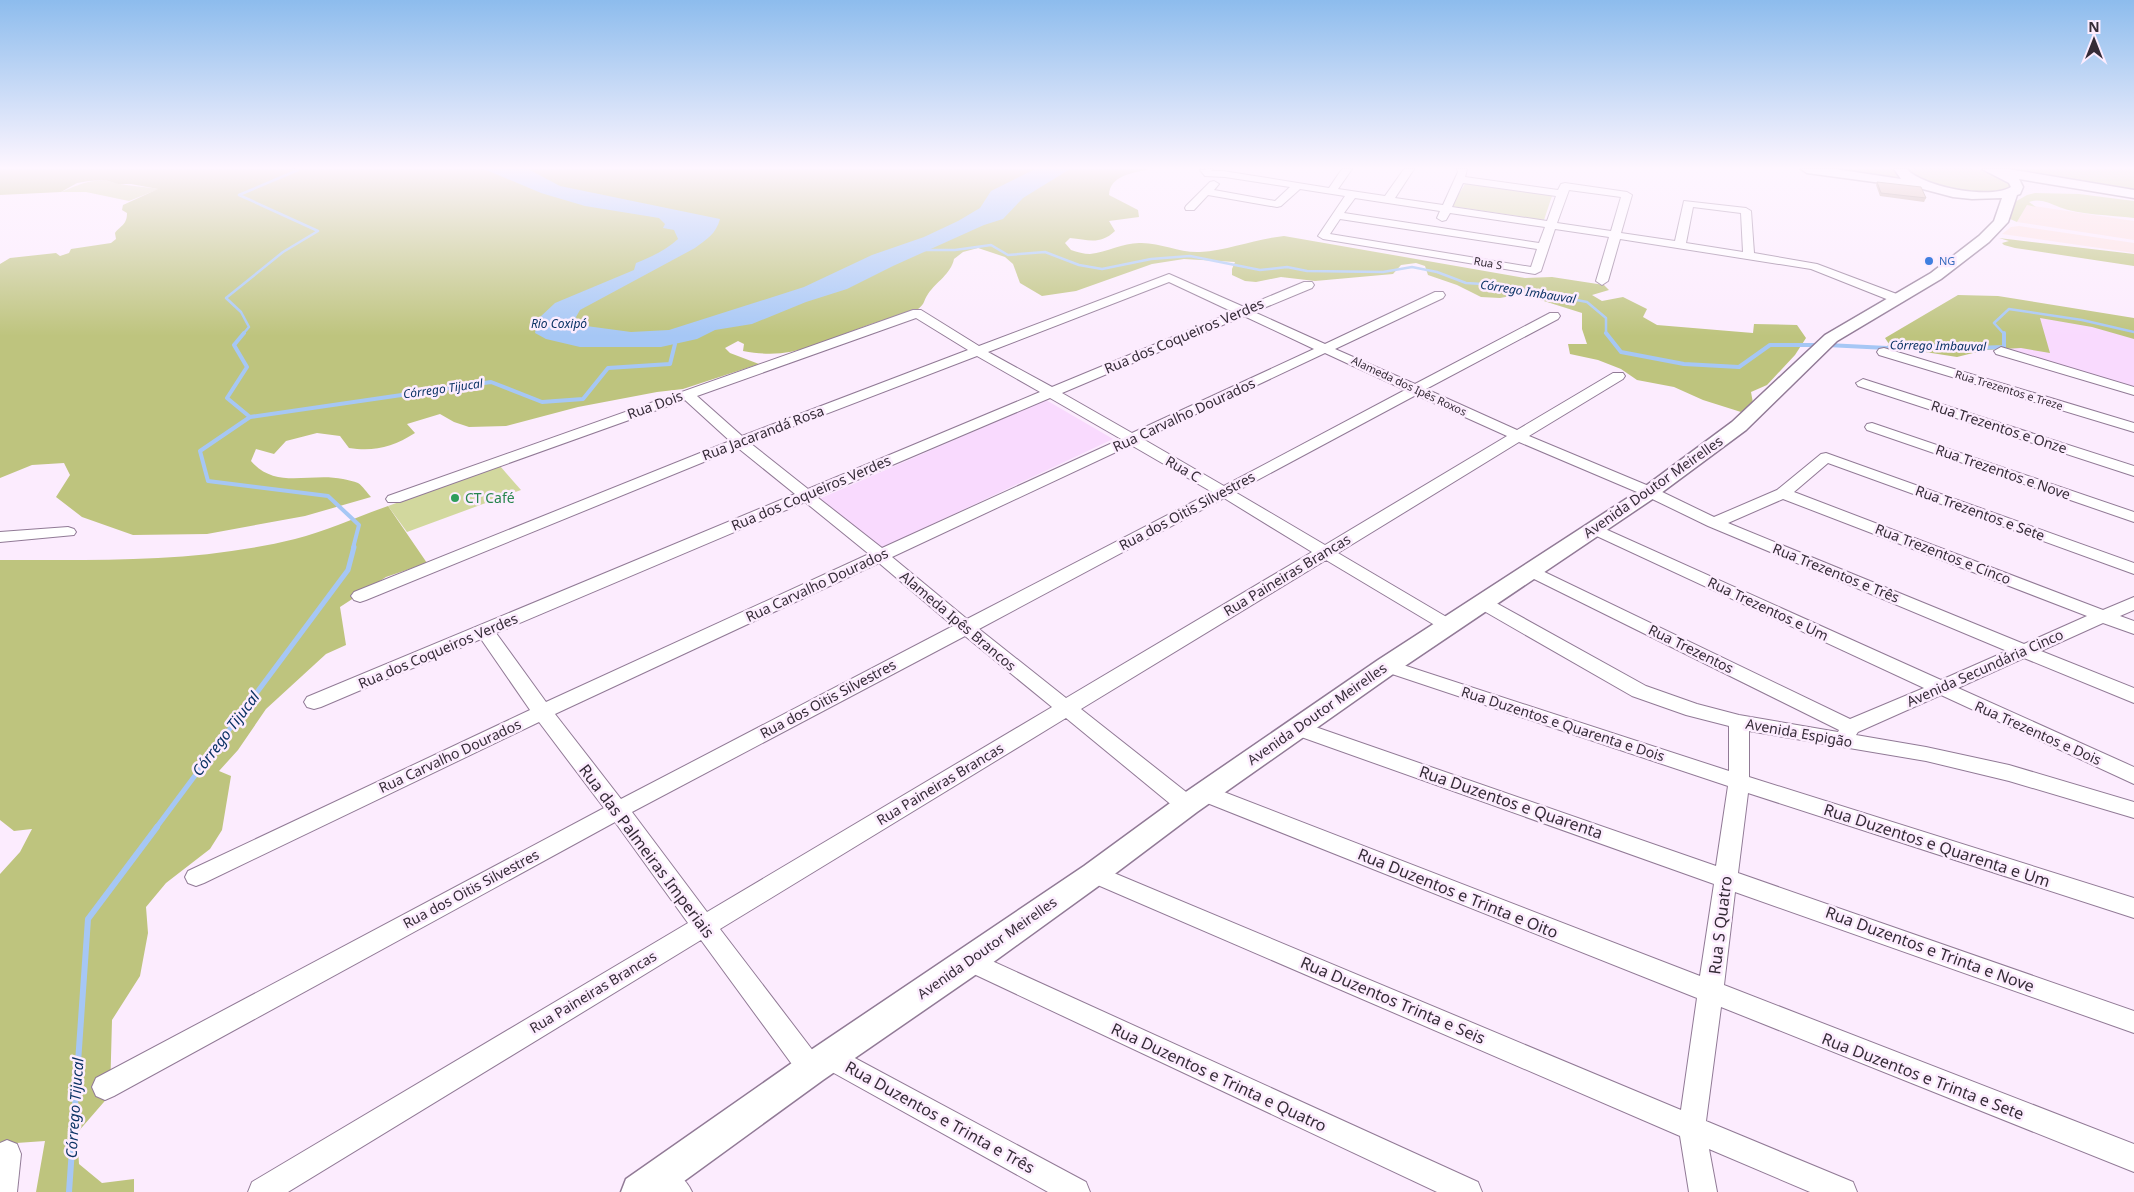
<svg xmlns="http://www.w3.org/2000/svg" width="2134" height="1192" font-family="'Noto Sans',sans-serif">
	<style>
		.commercial { fill: #fce1e0 }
		.built { fill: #f9dafe }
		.green { fill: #d2d89e }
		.forest { fill: #bec47e }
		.water { fill: #a6c7f5 }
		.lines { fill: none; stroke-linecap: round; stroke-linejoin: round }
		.stream-far3 { stroke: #a6c7f5; stroke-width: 2.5 }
		.stream-far2 { stroke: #a6c7f5; stroke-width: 4 }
		.stream-far1 { stroke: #a6c7f5; stroke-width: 5 }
		.stream { stroke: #a6c7f5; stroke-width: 6 }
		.minor-casing { stroke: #917a96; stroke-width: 2 }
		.major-casing { stroke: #917a96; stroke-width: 3 }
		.minor { fill: #fff; fill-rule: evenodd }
		.major { fill: #fff; fill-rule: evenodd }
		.wall { fill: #b59987 }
		.building { fill: #d3b29d; stroke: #947d6e }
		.shop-dot { fill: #3f7fe0; stroke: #fcecfe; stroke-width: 2 }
		.leisure-dot { fill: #2e9e5b; stroke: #fcecfe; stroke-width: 2 }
		.labels { text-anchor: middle; stroke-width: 5; stroke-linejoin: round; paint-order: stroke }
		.far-shop-label { font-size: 11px; fill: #366cbe; stroke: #fcecfe; text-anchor: start }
		.far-street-label { font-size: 11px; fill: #352b37; stroke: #fcecfe }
		.far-water-label { font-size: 12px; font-style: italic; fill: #0a3264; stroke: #fcecfe }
		.street-label { font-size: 14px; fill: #352b37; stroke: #fcecfe }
		.leisure-label { font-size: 14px; fill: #27864d; stroke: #fcecfe; text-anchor: start }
		.water-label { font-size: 15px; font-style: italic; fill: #0a3264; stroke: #fcecfe }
		.near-street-label { font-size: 16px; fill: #352b37; stroke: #fcecfe }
	</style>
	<rect width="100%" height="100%" fill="#fcecfe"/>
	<g class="commercial">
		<polygon points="2027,205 2134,221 2134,240 2017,222"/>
		<polygon points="2019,226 2134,243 2134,253 2002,234 2011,227"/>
	</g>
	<g class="built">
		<polygon points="2021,312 2134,335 2134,388 2008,351"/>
		<polygon points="1046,400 1113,439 882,548 819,499"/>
	</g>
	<g class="green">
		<polygon points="1819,169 1895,169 1906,181"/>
		<path d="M1906 169C1932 169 1994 161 2011 185L2010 189C1996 198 1936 190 1921 182 1916 179 1911 173 1906 169Z"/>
		<polygon points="1995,169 2134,169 2134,191"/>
		<path d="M105 180C122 186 141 186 159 189L129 201 86 192H61C79 185 84 181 105 180Z"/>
		<polygon points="1467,181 1553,193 1544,220 1451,206"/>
		<path d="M2035 193 2079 194 2134 201V218C2111 215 2080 215 2059 207 2049 203 2039 198 2029 202L2036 207 2027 205 2017 222 2010 219 2013 203 2027 195Z"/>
		<polygon points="500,466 521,490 407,532 388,506"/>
	</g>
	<g class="forest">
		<path d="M0 169H1150C1133 173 1110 175 1109 195L1138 210 1139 217 1109 221 1115 231C1100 245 1089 240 1070 238L1065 243 1071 250C1077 252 1084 254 1090 254 1107 252 1123 243 1139 243 1160 242 1179 253 1200 252 1229 250 1255 239 1284 236L1525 278 1552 277 1604 285 1609 290 1592 295 1602 301 1623 297 1647 309 1643 317 1657 325 1753 333 1754 324 1797 325 1806 338 1795 355 1767 385 1751 392 1753 403 1741 412 1703 400 1674 387 1637 380 1621 369 1598 360 1570 354 1568 344H1587L1582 329V313L1522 294 1500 298 1481 297 1457 285 1428 275 1425 266 1416 263 1401 265 1393 274 1315 281 1281 277 1256 282 1245 281 1232 275V269L1235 262 1184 259 1152 264 1076 291 1042 296 1020 283 1013 264 1005 257 978 248 963 252 954 259C951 274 936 282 928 294 923 301 926 303 917 310 897 316 875 322 855 330 812 345 790 360 743 351L744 344 738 341 725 348 730 353 759 364 683 389 657 392 578 407 506 426 469 427 454 422 440 414 407 424 415 433C393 447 374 452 349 448L340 436 317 433 286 441 274 454 256 449 251 461C276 490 310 472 343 479 347 480 354 481 358 483 363 486 367 493 371 497L305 516 207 534 133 535 82 517 56 497 70 475 64 463 32 465 0 478V264L10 258 56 253 60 256 69 253 71 249 111 243 116 239 115 233C121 225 127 225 127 213L122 210 123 205 158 189 131 184H118L105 180 89 181 77 183 61 192 0 195Z"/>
		<polygon points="1999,238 2134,254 2134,266 2015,248 2004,245 2002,243 2009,241"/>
		<polygon points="1958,295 1998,296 2134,318 2134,339 2092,327 2040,318 2050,353 2021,348 1985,350 1957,357 1906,349 1896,352 1884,350 1889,344 1885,338"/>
		<path d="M388 506 427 563 386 577 340 607 346 645 326 654 266 709 238 750 219 771 231 776 222 830 210 849 166 883 146 907 148 933 140 976 112 1020 110 1095 77 1133 79 1164 102 1183 134 1179V1192H36L45 1141 2 1144 0 1143V874L20 852 32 829 14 831 0 820V560C99 560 198 563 295 539 326 531 357 517 388 506Z"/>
	</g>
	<path class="water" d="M484 169H528L560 186 720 219C716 234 707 239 695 248L580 310 576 317 579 325 631 332 669 330 804 287 872 255 924 237 958 221 980 208 991 191 1031 171 1036 169H1070L1023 198 1003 219 984 225 893 266 847 289 806 302 752 324 715 330 697 339 661 347H580L546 339 535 333 538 319 555 303 634 270 636 263C651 257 666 250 678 239L674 230 663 228 665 224 659 218 585 206 541 193Z"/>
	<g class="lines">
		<g class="stream-far3">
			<polyline points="925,250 955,250 991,245 1008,255 1045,252 1079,265 1102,269 1151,259 1190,256 1260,270 1287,267 1307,271 1383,272 1412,267 1437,272 1466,283 1499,285 1587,302 1606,318 1606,334"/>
			<polyline points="243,334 249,327 241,312 226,298 283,252 318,231 239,195 298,170 292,169"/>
			<polyline points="2004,334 1994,323 2009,309 2082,320 2134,332"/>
		</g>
		<g class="stream-far2">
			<polyline points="244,333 234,345 247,367 227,398 250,417 200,451 208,481 328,496 359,525 353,548"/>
			<polyline points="1606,333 1621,352 1684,364 1739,367 1770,345 1819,345"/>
			<polyline points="1827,345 1887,348 1910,345 1974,348 2004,347 2004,333"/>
			<polyline points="250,417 491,382 542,402 583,399 608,368 670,364 675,344 673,340"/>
		</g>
		<polyline class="stream-far1" points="156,828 348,570 354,547"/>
		<polyline class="stream" points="69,1192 88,919 157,827"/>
		<g class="minor-casing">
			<g id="minor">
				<path d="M1213 169 1211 171H1223L1329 188 1342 169H1352L1338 189 1385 196 1404 169H1414L1395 198 1443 205 1458 172 1457 169H1467L1465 177 1558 190 1561 184 1565 183 1627 192 1632 195 1621 233 1675 241 1684 201 1746 208 1751 211 1754 253 1817 264 1902 296 1904 299 1902 302H1894L1811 269 1620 239 1608 281 1602 285 1596 281 1609 237 1555 229 1541 271 1535 274 1323 239 1318 236 1345 196 1300 189 1281 206 1277 207 1208 195 1194 210H1186L1185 208 1186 206 1210 182 1214 181 1219 184 1214 190 1275 201 1290 187 1225 177 1205 176 1200 170ZM1463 183 1556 196 1547 221 1452 207ZM1569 190 1621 197 1611 231 1557 223ZM1355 198 1440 211 1437 218 1442 221 1446 220 1450 213 1545 227 1539 243 1344 213ZM1693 207 1741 213 1743 252 1686 243ZM1340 219 1537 249 1531 267 1330 234Z"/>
				<path d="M1169 274 1244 307 1304 282H1312L1314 285 1312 288 1254 312 1325 344 1435 292H1443L1445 295 1443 298 1335 349 1415 384 1550 313H1558L1560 316 1558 319 1426 389 1517 430 1613 373H1623L1625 376 1623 379 1529 436 1656 489 1714 517 1777 490 1821 454 1826 453 2134 563V574L1828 463 1794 492 2103 610 2134 597V610L2120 616 2134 621V634L2103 623 2041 651 2134 688V703L2024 658 1958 688 2134 767V784L1941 695 1858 732 1856 735 1926 747 2009 765 2134 802V818L2009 781 1926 761 1749 731V777L2134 898V918L1748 793 1738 873 2134 1011V1033L1735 892 1724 985 2134 1144V1172L1721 1007 1706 1121 1853 1182 1857 1192H1810L1709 1149 1717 1192H1689L1680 1136 1086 880 1083 874 1086 868 1094 865 1102 868 1681 1110 1697 998 1197 799 1193 793 1197 787 1204 785 1211 787 1700 976 1714 884 1290 733 1287 728 1290 723 1297 721 1304 723 1716 866 1728 786 1380 670 1378 666 1380 662 1387 660 1394 662 1729 771V726L1686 715 1632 696 1477 607 1474 603 1477 599 1483 597 1489 599 1646 686 1697 704 1739 715 1838 732 1839 730 1526 575 1523 571 1526 567 1532 566 1850 719 1924 688 1588 532 1586 529 1588 526 1594 524 1941 680 2007 651 1708 526 1644 495 1519 442 1338 553 1455 622 1458 626 1455 630 1449 632 1443 630 1326 560 1081 709 1195 799 1198 805 1195 811 1187 813 1179 811 1066 718 720 929 817 1056 820 1049 829 1045 838 1049 1086 1182 1090 1192H1048L823 1067 820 1078 811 1081 802 1078 701 940 288 1192H248L252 1182 688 923 615 822 114 1096 105 1100 96 1096 92 1087 96 1078 604 808 539 722 204 883 196 886 188 883 185 877 188 871 530 710 481 639 321 707 314 709 307 707 304 702 307 697 795 494 738 448 366 600 360 602 354 600 351 596 354 592 730 441 685 400 400 502H388L386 499 388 496 913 310H921L979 346ZM1169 282 1233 312 1052 387 988 352ZM1244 316 1314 349 1132 433 1062 393ZM916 318 968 350 742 436 697 396ZM1325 353 1405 390 1224 486 1143 439ZM977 356 1040 392 808 489 750 443ZM1416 395 1507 436 1325 545 1235 492ZM1050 398 1121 439 882 548 817 497ZM1131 445 1212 492 967 619 892 557ZM1224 498 1312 552 1066 698 979 629ZM1783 499 2087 616 2024 644 1728 523ZM805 502 869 554 546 702 496 633ZM879 563 953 626 621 799 555 714ZM965 636 1052 707 707 912 632 812Z"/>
				<polygon points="2001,347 2134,387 2134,395 1996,354 1994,351"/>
				<polygon points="1884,348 2134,423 2134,432 1879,355 1877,352 1879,349"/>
				<polygon points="1863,379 2134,466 2134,476 1858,386 1856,383"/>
				<polygon points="1872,423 2134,512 2134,522 1867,430 1865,427 1867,424"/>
				<polygon points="68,527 74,529 76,532 74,535 0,542 0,532"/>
				<polygon points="970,951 1478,1182 1482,1192 1437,1192 961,968 958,961 961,954"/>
				<polygon points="7,1140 17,1144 21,1154 17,1192 0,1192 0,1143"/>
				<path d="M659 1164C673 1170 686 1178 692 1192H655L649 1188 645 1178 649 1168Z"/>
			</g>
		</g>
		<g class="major-casing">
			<path id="major" d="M1801 169H1835L1901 179 1894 169H1907C1922 187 1991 200 2011 187L2009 183 1982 169H2008L2134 190V198L2019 179 2023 187 2020 194 2017 195 2008 222 1989 242 1941 279 1837 341 1746 430 1657 496 1396 672 1197 812 1104 882 981 971 823 1080 669 1192H621L626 1179 799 1058 1084 866 1177 798 1378 660 1643 488 1732 422 1825 335 1931 273 1979 236 1994 221 2002 198 1972 199 1953 197 1919 188 1807 173Z"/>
		</g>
		<use href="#minor" class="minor"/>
		<use href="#major" class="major"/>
	</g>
	<polygon class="wall" points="1877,182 1926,198 1924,202 1880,196 1876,185"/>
	<polygon class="building" points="1877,182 1921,187 1926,198 1881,193"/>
	<linearGradient id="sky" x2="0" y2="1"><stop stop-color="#8dbced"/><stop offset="0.5" stop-color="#fef6ff"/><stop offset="1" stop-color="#fef6ff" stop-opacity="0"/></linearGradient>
	<rect width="2134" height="336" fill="url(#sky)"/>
	<circle class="shop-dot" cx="1929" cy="261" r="5"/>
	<circle class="leisure-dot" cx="455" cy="498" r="5"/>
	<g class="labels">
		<g class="far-shop-label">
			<text x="1939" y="265">NG</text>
		</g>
		<g class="far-street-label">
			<text transform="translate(1488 263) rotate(10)" y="4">Rua S</text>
			<text transform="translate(1409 386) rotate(25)" y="4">Alameda dos Ipês Roxos</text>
			<text transform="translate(2009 390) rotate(17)" y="4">Rua Trezentos e Treze</text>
		</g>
		<g class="far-water-label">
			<text transform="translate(1528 292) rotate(9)" y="4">Córrego Imbauval</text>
			<text x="559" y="328">Rio Coxipó</text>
			<text transform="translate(1938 346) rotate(1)" y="4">Córrego Imbauval</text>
			<text transform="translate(443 389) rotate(-8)" y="4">Córrego Tijucal</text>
		</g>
		<g class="street-label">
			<text transform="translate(1184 336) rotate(-23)" y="5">Rua dos Coqueiros Verdes</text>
			<text transform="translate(655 405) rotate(-20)" y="5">Rua Dois</text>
			<text transform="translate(1184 415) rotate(-25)" y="5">Rua Carvalho Dourados</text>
			<text transform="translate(1999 427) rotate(18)" y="5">Rua Trezentos e Onze</text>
			<text transform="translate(763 433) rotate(-21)" y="5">Rua Jacarandá Rosa</text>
			<text transform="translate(1183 469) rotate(30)" y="5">Rua C</text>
			<text transform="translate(2003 472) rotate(19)" y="5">Rua Trezentos e Nove</text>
			<text transform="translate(1653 487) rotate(-35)" y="5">Avenida Doutor Meirelles</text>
			<text transform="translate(811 493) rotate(-23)" y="5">Rua dos Coqueiros Verdes</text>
			<text transform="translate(1187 511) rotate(-28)" y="5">Rua dos Oitis Silvestres</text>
			<text transform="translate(1980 513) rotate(20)" y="5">Rua Trezentos e Sete</text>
			<text transform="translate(1943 554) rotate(21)" y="5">Rua Trezentos e Cinco</text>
			<text transform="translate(1836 573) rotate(22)" y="5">Rua Trezentos e Três</text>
			<text transform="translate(1287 575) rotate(-31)" y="5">Rua Paineiras Brancas</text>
			<text transform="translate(817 585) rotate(-25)" y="5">Rua Carvalho Dourados</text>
			<text transform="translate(1768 609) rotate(25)" y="5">Rua Trezentos e Um</text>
			<text transform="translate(958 621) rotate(40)" y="5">Alameda Ipês Brancos</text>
			<text transform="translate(1691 649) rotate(26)" y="5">Rua Trezentos</text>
			<text transform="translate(438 651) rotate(-23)" y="5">Rua dos Coqueiros Verdes</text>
			<text transform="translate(1985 668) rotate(-24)" y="5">Avenida Secundária Cinco</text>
			<text transform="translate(828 699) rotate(-28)" y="5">Rua dos Oitis Silvestres</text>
			<text transform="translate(1317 714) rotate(-35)" y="5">Avenida Doutor Meirelles</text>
			<text transform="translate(1563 724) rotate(18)" y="5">Rua Duzentos e Quarenta e Dois</text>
			<text transform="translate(1799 733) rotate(10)" y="5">Avenida Espigão</text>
			<text transform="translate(2038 733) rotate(24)" y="5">Rua Trezentos e Dois</text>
			<text transform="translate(450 756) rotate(-25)" y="5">Rua Carvalho Dourados</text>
			<text transform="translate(940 784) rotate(-31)" y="5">Rua Paineiras Brancas</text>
			<text transform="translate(471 889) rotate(-28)" y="5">Rua dos Oitis Silvestres</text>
			<text transform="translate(987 948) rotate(-35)" y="5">Avenida Doutor Meirelles</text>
			<text transform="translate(593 992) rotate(-31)" y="5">Rua Paineiras Brancas</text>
		</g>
		<g class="leisure-label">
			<text x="465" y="503">CT Café</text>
		</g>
		<g class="water-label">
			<text transform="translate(226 734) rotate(-53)" y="5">Córrego Tijucal</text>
			<text transform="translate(75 1108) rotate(-86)" y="5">Córrego Tijucal</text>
		</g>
		<g class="near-street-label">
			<text transform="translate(1511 802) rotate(19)" y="6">Rua Duzentos e Quarenta</text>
			<text transform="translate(1937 845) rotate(18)" y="6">Rua Duzentos e Quarenta e Um</text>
			<text transform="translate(647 851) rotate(53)" y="6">Rua das Palmeiras Imperiais</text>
			<text transform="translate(1458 893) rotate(22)" y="6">Rua Duzentos e Trinta e Oito</text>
			<text transform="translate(1720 925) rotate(-83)" y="6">Rua S Quatro</text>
			<text transform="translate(1930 949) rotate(20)" y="6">Rua Duzentos e Trinta e Nove</text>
			<text transform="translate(1393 1000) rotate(23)" y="6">Rua Duzentos Trinta e Seis</text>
			<text transform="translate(1923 1076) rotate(21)" y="6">Rua Duzentos e Trinta e Sete</text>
			<text transform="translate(1219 1077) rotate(25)" y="6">Rua Duzentos e Trinta e Quatro</text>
			<text transform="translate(940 1117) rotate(29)" y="6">Rua Duzentos e Trinta e Três</text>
		</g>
	</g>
	<g transform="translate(2094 40)" stroke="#fcecfe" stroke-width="4" paint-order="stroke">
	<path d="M0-4L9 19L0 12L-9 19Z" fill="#352b37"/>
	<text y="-8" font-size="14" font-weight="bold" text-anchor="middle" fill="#352b37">N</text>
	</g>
</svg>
